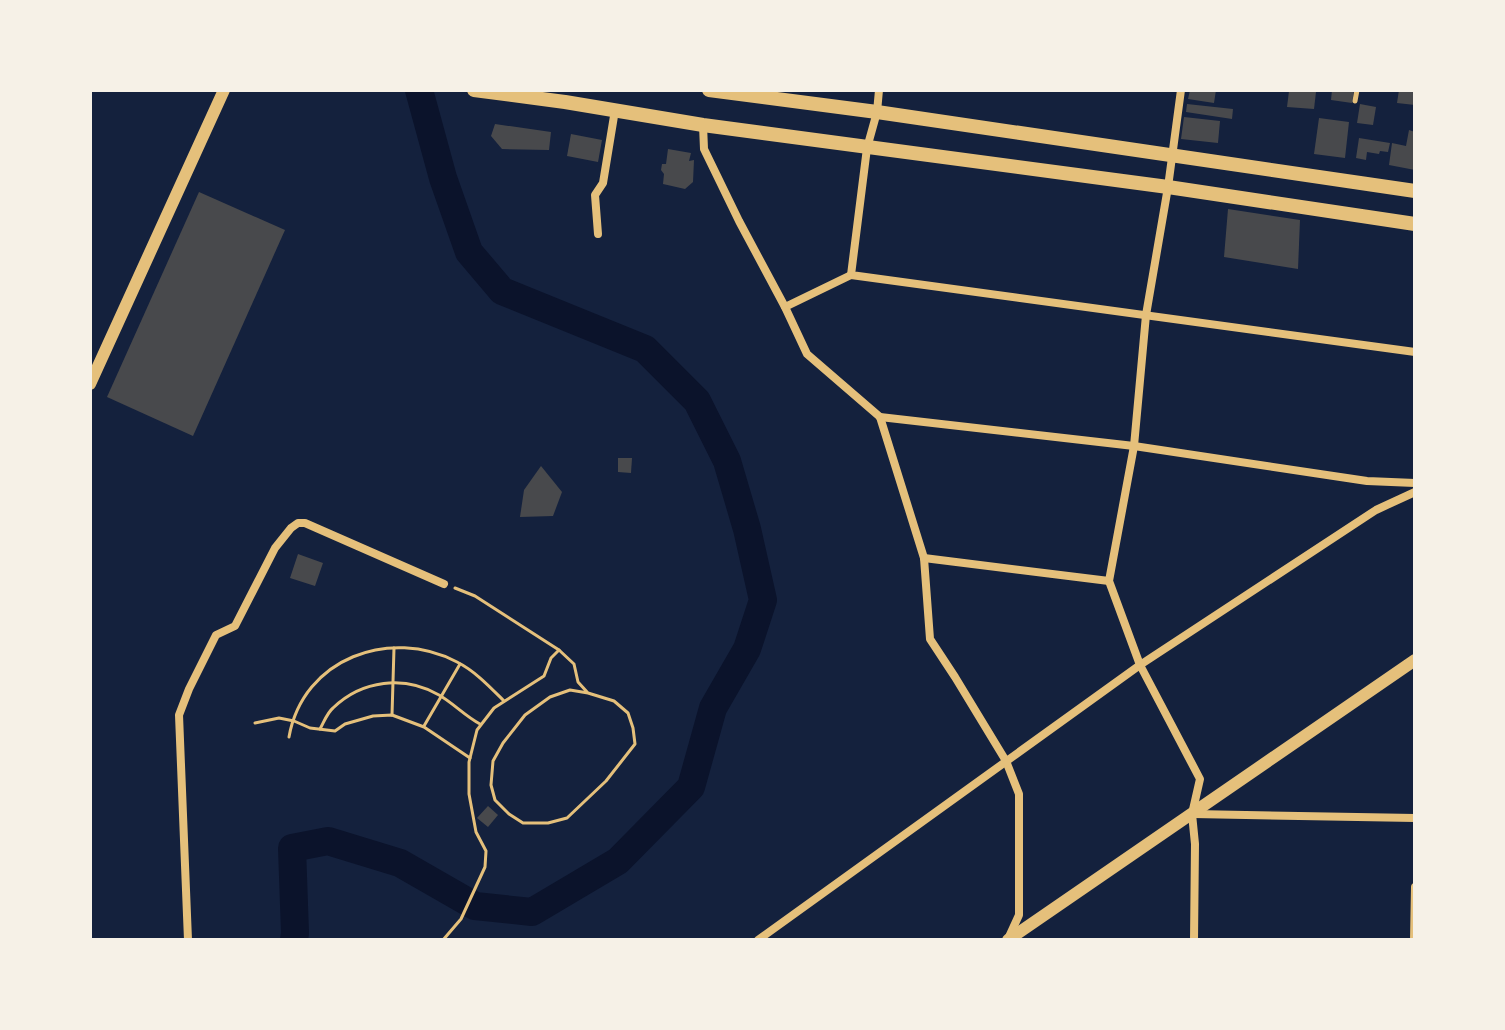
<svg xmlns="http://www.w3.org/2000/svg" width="1505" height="1030" font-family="'Open Sans',sans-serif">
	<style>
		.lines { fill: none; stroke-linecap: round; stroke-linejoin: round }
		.river { stroke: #0b132b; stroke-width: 28 }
		.building { fill: #48494c }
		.path { stroke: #e5c07b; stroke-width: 3 }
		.service { stroke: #e5c07b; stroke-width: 5 }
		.minor { stroke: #e5c07b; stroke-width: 8 }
		.tertiary { stroke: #e5c07b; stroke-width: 12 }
		.secondary { stroke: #e5c07b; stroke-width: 14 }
	</style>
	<rect width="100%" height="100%" fill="#14213d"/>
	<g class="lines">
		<polyline class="river" points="294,940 295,933 292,848 328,841 400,863 475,906 532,912 618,861 691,787 713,708 747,649 763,600 747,529 727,461 697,401 645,349 502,291 469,252 443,178 419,90"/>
	</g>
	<g class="building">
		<polygon points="1190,90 1216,90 1214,103 1188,99"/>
		<polygon points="1332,90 1354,90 1352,103 1331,100"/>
		<polygon points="1399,90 1415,90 1415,105 1397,103"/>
		<polygon points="1289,91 1316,92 1314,109 1287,107"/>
		<polygon points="1187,104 1233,109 1232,119 1186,112"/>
		<polygon points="1360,104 1376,107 1373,125 1357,123"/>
		<polygon points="1184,117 1220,121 1218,143 1181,139"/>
		<polygon points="1319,118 1349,122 1345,158 1314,154"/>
		<polygon points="495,124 551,132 549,150 502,149 491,136"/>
		<polygon points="1409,130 1415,132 1415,170 1389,165 1392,143 1406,146"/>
		<polygon points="571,134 602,140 598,162 567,156"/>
		<polygon points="1359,138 1390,143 1388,152 1380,151 1379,154 1367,152 1366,160 1356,158"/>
		<polygon points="668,149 691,153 689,161 694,160 693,182 685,189 663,184 664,174 661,170 662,164 666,164"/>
		<polygon points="199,192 285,230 193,436 107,397"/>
		<polygon points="1228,209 1300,220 1298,269 1224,257"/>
		<polygon points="618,458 632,458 631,473 618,472"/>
		<polygon points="541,466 562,492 553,516 520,517 524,490"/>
		<polygon points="298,554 323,563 315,586 290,578"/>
		<polygon points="488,806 498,815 488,827 477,818"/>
	</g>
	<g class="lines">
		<g class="path">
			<polyline points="455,588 475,596 559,650 574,664 578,682 588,693 614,701 628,713 633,728 635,744 606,781 567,818 548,823 523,823 509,814 495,800 491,785 493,761 503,743 525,715 550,697 570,690 588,693"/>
			<polyline points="392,715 394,648"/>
			<polyline points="255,723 279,718 294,721 310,728 335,731 345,724 373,716 392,715 424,727 470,758"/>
			<polyline points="424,726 460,664"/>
			<path d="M320 729C324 722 327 713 333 708 362 680 404 675 439 695 453 703 465 716 480 724"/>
			<path d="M289 737C303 658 390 627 457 662 475 671 490 687 504 701"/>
			<polyline points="443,940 461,919 485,867 486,851 476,832 469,794 469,762 477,730 494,708 544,676 551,658 559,650"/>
		</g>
		<polyline class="service" points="1355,101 1357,90"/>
		<g class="minor">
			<polyline points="879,90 877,112 867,148 851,275 1415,352"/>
			<polyline points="1181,90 1168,187 1146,315 1134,446 1109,581 1140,665 1200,779 1192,814 1195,844 1194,940"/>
			<polyline points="703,125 704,149 739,221 785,307 807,354 880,417 924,558 930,639 955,677 1006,761 1019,794 1019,915 1008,939"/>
			<polyline points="598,234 595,195 603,183 615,110"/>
			<polyline points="785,307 851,275"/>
			<polyline points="880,417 1134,446 1367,481 1415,483"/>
			<polyline points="924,558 1109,581"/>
			<polyline points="1193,814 1415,818"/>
			<polyline points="188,940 179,715 189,689 216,635 235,626 275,548 291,528 298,523 305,523 444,584"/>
			<polyline points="758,940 1140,665 1376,510 1415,492"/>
			<polyline points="1414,940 1415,887"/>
		</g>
		<g class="tertiary">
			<polyline points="90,384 224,90"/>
			<polyline points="1008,940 1415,660"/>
		</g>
		<g class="secondary">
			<polyline points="474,90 565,102 703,125 1168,187 1415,224"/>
			<polyline points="709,90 877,112 1415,191"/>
		</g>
	</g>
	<rect width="1505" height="1030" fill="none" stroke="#f6f1e7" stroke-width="184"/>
</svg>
